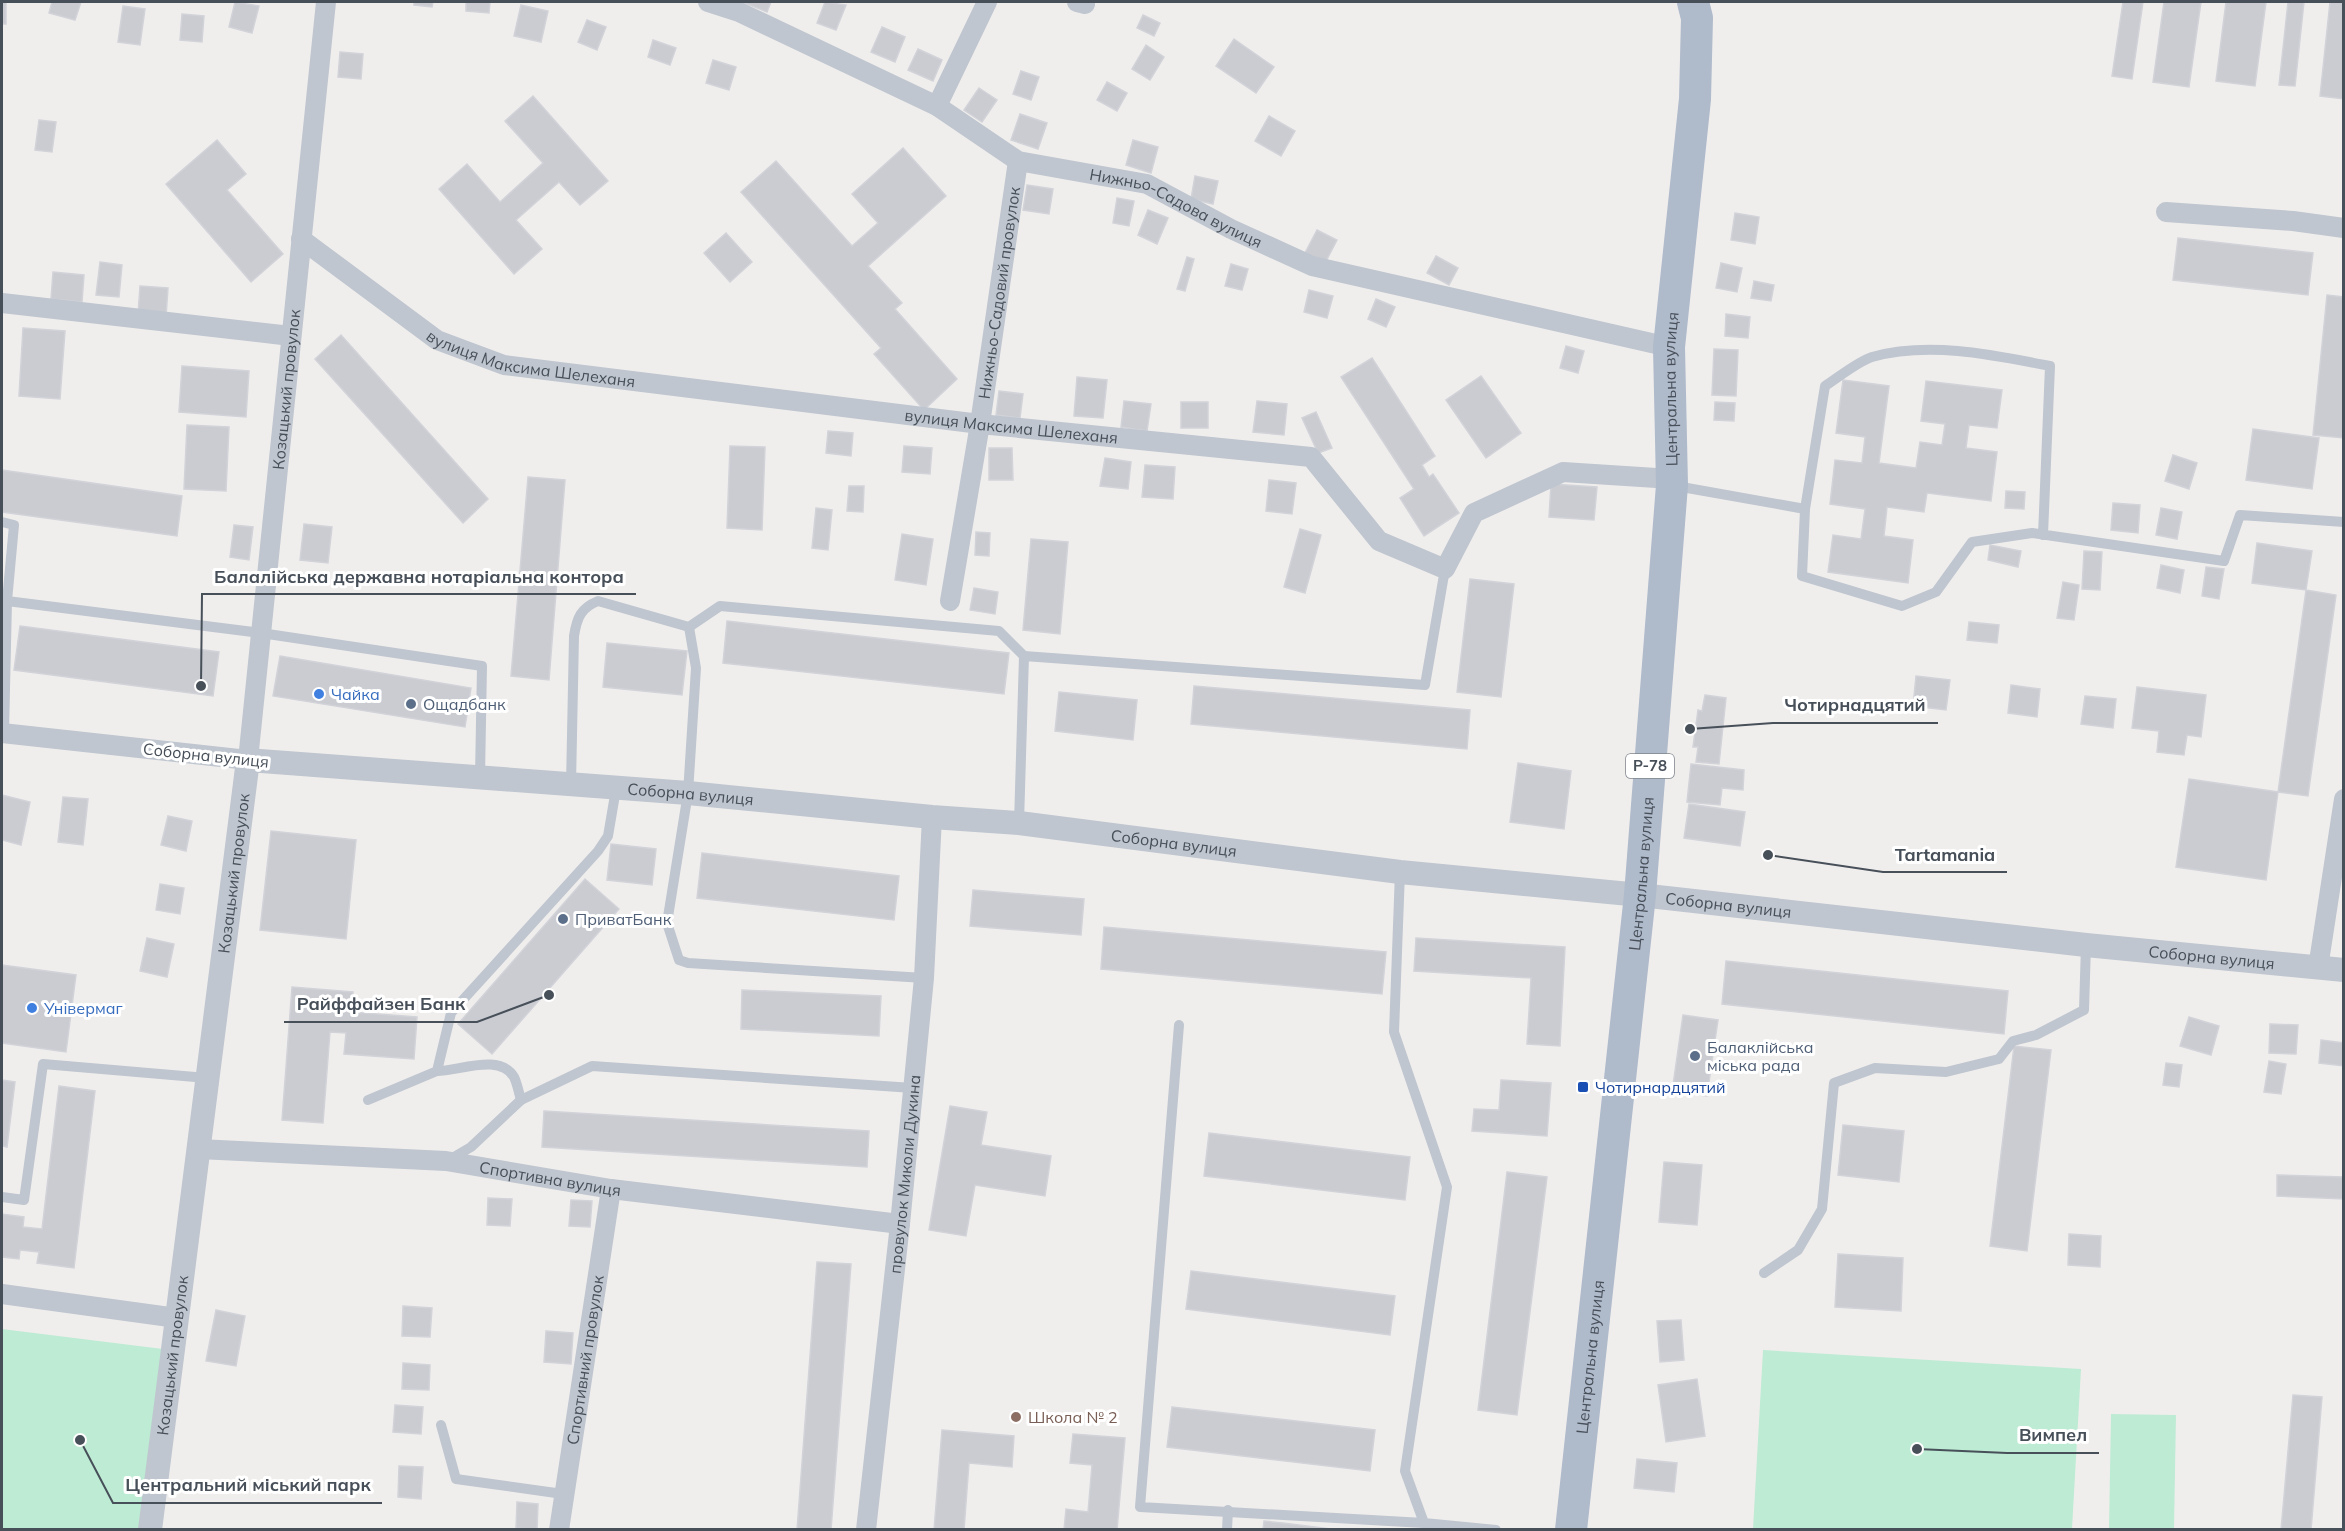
<svg xmlns="http://www.w3.org/2000/svg" width="2345" height="1531" font-family="Mulish,sans-serif">
	<style>
		.green { fill: #beebd4 }
		.building { fill: #caccd2; stroke: #d2d3d9; stroke-width: 1.5 }
		.lines { fill: none; stroke-linecap: round; stroke-linejoin: round }
		.service { stroke: #bfc6cf; stroke-width: 10 }
		.minor { stroke: #bfc6cf; stroke-width: 20 }
		.tertiary { stroke: #bfc6cf; stroke-width: 24 }
		.primary { stroke: #afbacb; stroke-width: 32 }
		.shop-dot { fill: #3f7fe0; stroke: #fff; stroke-width: 2 }
		.service-dot { fill: #5c6f8a; stroke: #fff; stroke-width: 2 }
		.transit-dot { fill: #1a4fb4; stroke: #fff; stroke-width: 2 }
		.education-dot { fill: #8d6e63; stroke: #fff; stroke-width: 2 }
		.labels { text-anchor: middle; stroke-width: 6; stroke-linejoin: round; paint-order: stroke }
		.shield { fill: #fff; stroke: #7e848b; stroke-width: 1.5 }
		.shield-label { font-size: 15px; font-weight: bold; fill: #474f59 }
		.street-label { font-size: 16px; fill: #474f59; stroke: #fff }
		.shop-label { font-size: 16px; fill: #366cbe; stroke: #fff; text-anchor: start }
		.service-label { font-size: 16px; fill: #4e5e75; stroke: #fff; text-anchor: start }
		.transit-label { font-size: 16px; fill: #164399; stroke: #fff; text-anchor: start }
		.education-label { font-size: 16px; fill: #785e54; stroke: #fff; text-anchor: start }
		.leader { fill: none; stroke: #474f59; stroke-width: 2 }
		.callout-dot { fill: #474f59; stroke: #fff; stroke-width: 2 }
		.callout-label { font-size: 18px; text-anchor: middle; font-weight: bold; fill: #474f59; stroke: #fff; stroke-width: 6; stroke-linejoin: round; paint-order: stroke }
	</style>
	<rect width="100%" height="100%" fill="#f0eeed"/>
	<g class="green">
		<polygon points="2,1329 171,1350 147,1529 2,1530"/>
		<polygon points="1763,1350 2081,1369 2072,1529 1753,1529"/>
		<polygon points="2111,1414 2176,1415 2174,1529 2109,1529"/>
	</g>
	<g class="building">
		<rect x="2" y="2" width="4" height="22"/>
		<polygon points="52,2 81,2 75,20 49,13"/>
		<polygon points="235,2 259,6 252,33 229,27"/>
		<polygon points="414,2 433,2 432,7 414,5"/>
		<polygon points="466,2 490,2 489,13 466,11"/>
		<polygon points="742,2 771,2 767,12"/>
		<polygon points="825,2 846,5 836,30 817,23"/>
		<polygon points="2123,2 2143,2 2132,79 2112,76"/>
		<polygon points="2164,2 2201,2 2189,87 2153,82"/>
		<polygon points="2226,2 2266,2 2255,86 2216,81"/>
		<polygon points="2288,2 2304,2 2295,86 2279,85"/>
		<polygon points="2330,2 2344,2 2344,99 2320,96"/>
		<polygon points="521,5 548,11 541,42 514,36"/>
		<polygon points="123,6 145,9 140,45 118,42"/>
		<polygon points="182,14 204,16 202,42 180,40"/>
		<polygon points="1143,15 1160,23 1154,36 1137,28"/>
		<polygon points="587,20 606,27 597,50 578,42"/>
		<polygon points="882,27 905,37 895,62 871,52"/>
		<polygon points="1234,39 1274,67 1256,93 1216,66"/>
		<polygon points="653,40 676,48 670,65 648,57"/>
		<polygon points="1146,45 1164,57 1150,80 1132,69"/>
		<polygon points="918,49 942,60 933,81 908,70"/>
		<polygon points="340,52 363,54 361,79 338,77"/>
		<polygon points="713,60 736,67 729,90 706,83"/>
		<polygon points="1021,71 1039,77 1031,100 1013,94"/>
		<polygon points="1107,82 1127,93 1117,111 1097,100"/>
		<polygon points="979,88 997,100 982,122 964,110"/>
		<polygon points="533,96 608,181 580,205 559,182 516,220 542,249 514,274 439,189 467,164 500,202 543,163 505,121"/>
		<polygon points="1020,114 1047,123 1038,149 1011,140"/>
		<polygon points="1269,116 1295,131 1281,156 1255,141"/>
		<polygon points="39,120 56,122 52,152 35,150"/>
		<polygon points="217,140 246,174 227,190 283,254 251,282 166,184"/>
		<polygon points="1133,140 1158,147 1151,173 1126,165"/>
		<polygon points="903,148 946,196 868,266 902,303 895,309 957,379 924,410 874,354 881,348 741,192 776,161 852,246 878,223 852,194"/>
		<polygon points="1195,176 1218,181 1213,204 1191,199"/>
		<polygon points="1027,185 1053,189 1049,214 1023,210"/>
		<polygon points="1117,198 1134,201 1129,226 1113,223"/>
		<polygon points="1148,210 1168,218 1157,244 1138,235"/>
		<polygon points="1735,213 1759,217 1755,244 1731,240"/>
		<polygon points="1317,230 1337,240 1324,265 1304,255"/>
		<polygon points="726,233 752,262 730,282 704,253"/>
		<polygon points="2178,238 2313,253 2308,295 2173,280"/>
		<polygon points="1436,256 1458,268 1449,285 1427,273"/>
		<polygon points="1187,257 1194,259 1185,291 1177,289"/>
		<polygon points="100,262 122,265 119,297 96,295"/>
		<polygon points="1721,263 1742,268 1737,292 1716,288"/>
		<polygon points="1231,264 1248,269 1242,290 1225,286"/>
		<polygon points="53,272 84,275 82,302 51,299"/>
		<polygon points="1754,281 1774,285 1771,301 1751,298"/>
		<polygon points="140,286 168,288 166,317 138,315"/>
		<polygon points="1309,290 1333,296 1327,318 1304,312"/>
		<polygon points="2327,295 2344,297 2344,438 2313,435"/>
		<polygon points="1376,299 1395,307 1386,327 1368,319"/>
		<polygon points="1726,314 1750,317 1748,338 1725,336"/>
		<polygon points="23,328 65,331 60,399 19,396"/>
		<polygon points="341,335 488,499 463,523 315,359"/>
		<polygon points="1566,346 1584,351 1578,373 1560,368"/>
		<polygon points="1714,349 1738,350 1736,396 1712,395"/>
		<polygon points="1372,358 1435,456 1422,465 1429,477 1433,474 1459,513 1424,536 1400,498 1414,489 1341,377"/>
		<polygon points="182,366 249,371 246,417 179,412"/>
		<polygon points="1481,376 1521,433 1486,458 1446,400"/>
		<polygon points="1077,377 1107,380 1103,418 1074,416"/>
		<polygon points="1843,380 1889,386 1879,463 1916,468 1920,442 1942,445 1945,424 1921,421 1926,381 2002,390 1997,428 1969,425 1966,448 1997,452 1991,501 1927,493 1924,512 1887,507 1884,536 1913,540 1908,583 1828,572 1833,535 1861,539 1865,509 1830,504 1835,460 1862,463 1865,437 1836,433"/>
		<polygon points="999,391 1023,394 1020,418 996,415"/>
		<polygon points="1124,401 1151,404 1147,431 1121,427"/>
		<polygon points="1257,401 1287,404 1284,435 1253,432"/>
		<rect x="1181" y="402" width="27" height="26"/>
		<polygon points="1715,402 1735,403 1734,421 1714,420"/>
		<polygon points="1316,412 1332,448 1318,453 1302,418"/>
		<polygon points="187,425 229,427 226,491 184,489"/>
		<polygon points="2253,429 2319,438 2312,489 2246,480"/>
		<polygon points="828,431 853,433 851,456 826,453"/>
		<polygon points="730,446 765,447 762,530 727,528"/>
		<polygon points="904,446 932,448 930,474 902,472"/>
		<polygon points="989,448 1012,448 1013,480 989,480"/>
		<polygon points="2173,455 2197,463 2189,489 2165,481"/>
		<polygon points="1105,458 1131,462 1128,489 1100,486"/>
		<polygon points="1145,465 1175,467 1173,499 1142,497"/>
		<polygon points="2,470 182,496 177,536 2,512"/>
		<polygon points="528,477 565,480 549,680 511,676"/>
		<polygon points="1269,480 1296,483 1292,514 1266,511"/>
		<polygon points="1551,484 1597,487 1594,520 1549,517"/>
		<polygon points="849,486 864,486 863,512 847,511"/>
		<polygon points="2006,491 2025,492 2024,509 2005,508"/>
		<polygon points="2113,503 2140,505 2138,533 2111,530"/>
		<polygon points="816,508 832,510 828,550 812,548"/>
		<polygon points="2161,508 2182,512 2177,539 2156,535"/>
		<polygon points="304,524 332,527 328,563 300,560"/>
		<polygon points="234,525 253,527 249,560 230,557"/>
		<polygon points="1300,529 1321,535 1305,593 1284,587"/>
		<polygon points="976,532 990,533 989,556 975,555"/>
		<polygon points="902,534 933,539 926,585 895,580"/>
		<polygon points="1031,539 1068,542 1060,634 1023,630"/>
		<polygon points="2257,543 2312,551 2306,590 2252,583"/>
		<polygon points="1990,545 2021,551 2018,567 1988,560"/>
		<polygon points="2084,551 2102,552 2100,590 2082,589"/>
		<polygon points="2161,565 2184,570 2180,593 2157,588"/>
		<polygon points="2206,567 2224,569 2219,599 2202,596"/>
		<polygon points="1470,579 1514,584 1501,697 1457,692"/>
		<polygon points="2063,582 2079,585 2074,620 2057,618"/>
		<polygon points="974,588 998,592 995,614 970,610"/>
		<polygon points="2306,590 2336,595 2308,796 2278,792"/>
		<polygon points="727,621 1009,653 1004,694 723,663"/>
		<polygon points="1969,622 1999,625 1997,643 1967,640"/>
		<polygon points="20,626 219,652 213,696 14,670"/>
		<polygon points="607,643 687,651 682,695 603,687"/>
		<polygon points="280,656 471,688 465,727 273,696"/>
		<polygon points="1916,676 1950,680 1946,710 1913,706"/>
		<polygon points="2011,685 2040,689 2037,717 2008,713"/>
		<polygon points="1194,686 1470,710 1467,749 1191,724"/>
		<polygon points="2137,687 2206,695 2201,737 2187,735 2184,755 2157,752 2159,731 2132,728"/>
		<polygon points="1059,692 1137,700 1133,740 1055,731"/>
		<polygon points="1705,695 1726,698 1719,764 1696,762 1698,747 1693,747 1698,710 1702,711"/>
		<polygon points="2085,696 2116,699 2113,728 2081,724"/>
		<polygon points="1518,763 1571,771 1564,829 1510,822"/>
		<polygon points="1691,764 1744,770 1743,790 1722,788 1720,805 1687,802"/>
		<polygon points="2189,779 2278,792 2266,880 2176,867"/>
		<polygon points="2,795 30,802 21,845 2,840"/>
		<polygon points="63,797 88,799 83,845 58,842"/>
		<polygon points="1689,804 1745,812 1740,846 1684,838"/>
		<polygon points="168,816 192,821 186,851 161,845"/>
		<polygon points="271,831 356,840 346,939 260,930"/>
		<polygon points="611,844 656,849 652,885 607,880"/>
		<polygon points="702,853 899,876 894,920 697,898"/>
		<polygon points="585,879 619,909 492,1054 458,1024"/>
		<polygon points="160,884 184,888 180,914 156,910"/>
		<polygon points="973,890 1084,899 1081,935 970,926"/>
		<polygon points="1104,927 1386,952 1382,994 1101,969"/>
		<polygon points="147,938 174,944 167,977 140,971"/>
		<polygon points="1416,938 1565,947 1560,1046 1527,1044 1531,978 1414,971"/>
		<polygon points="1726,961 2008,991 2004,1034 1722,1004"/>
		<polygon points="2,965 76,975 66,1052 2,1043"/>
		<polygon points="292,987 353,992 351,1012 417,1017 414,1059 344,1054 346,1033 330,1032 323,1123 282,1120"/>
		<polygon points="742,990 881,996 879,1036 741,1029"/>
		<polygon points="1683,1015 1718,1020 1707,1096 1672,1092"/>
		<polygon points="2189,1017 2219,1026 2211,1055 2180,1046"/>
		<polygon points="2270,1024 2298,1025 2296,1054 2269,1053"/>
		<polygon points="2321,1040 2344,1043 2344,1066 2319,1063"/>
		<polygon points="2014,1046 2051,1050 2027,1251 1990,1246"/>
		<polygon points="2269,1061 2286,1064 2281,1094 2264,1092"/>
		<polygon points="2166,1063 2182,1065 2179,1087 2163,1085"/>
		<polygon points="2,1080 15,1082 7,1147 2,1146"/>
		<polygon points="1501,1080 1551,1083 1547,1136 1472,1131 1474,1109 1499,1110"/>
		<polygon points="59,1086 95,1091 74,1268 37,1263 39,1252 20,1250 19,1259 2,1257 2,1214 24,1217 23,1227 42,1229"/>
		<polygon points="950,1106 987,1112 981,1145 1051,1156 1045,1196 975,1185 966,1236 929,1230"/>
		<polygon points="544,1111 869,1131 867,1167 542,1147"/>
		<polygon points="1843,1125 1904,1131 1899,1182 1838,1175"/>
		<polygon points="1209,1133 1410,1157 1405,1200 1204,1176"/>
		<polygon points="1664,1162 1702,1165 1697,1225 1659,1222"/>
		<polygon points="1507,1172 1547,1177 1517,1415 1478,1410"/>
		<polygon points="2277,1175 2344,1177 2344,1199 2277,1196"/>
		<polygon points="488,1198 512,1199 510,1226 487,1225"/>
		<polygon points="571,1200 592,1201 590,1227 569,1226"/>
		<polygon points="2069,1234 2101,1236 2100,1267 2068,1265"/>
		<polygon points="1838,1254 1903,1258 1901,1311 1835,1307"/>
		<polygon points="817,1262 851,1264 831,1530 797,1530"/>
		<polygon points="1191,1271 1395,1296 1390,1335 1186,1309"/>
		<polygon points="403,1306 432,1308 430,1337 402,1336"/>
		<polygon points="216,1310 245,1316 236,1366 206,1361"/>
		<polygon points="1681,1320 1684,1360 1660,1362 1657,1321"/>
		<polygon points="546,1331 573,1333 571,1364 544,1362"/>
		<polygon points="403,1363 430,1365 429,1390 402,1389"/>
		<polygon points="1697,1379 1705,1436 1666,1442 1658,1385"/>
		<polygon points="2293,1395 2322,1397 2311,1530 2281,1530"/>
		<polygon points="395,1405 423,1407 421,1434 393,1432"/>
		<polygon points="1172,1407 1375,1430 1370,1471 1167,1447"/>
		<polygon points="942,1430 1014,1436 1012,1467 969,1463 964,1530 934,1530"/>
		<polygon points="1073,1434 1125,1438 1117,1530 1064,1530 1066,1509 1088,1512 1092,1465 1070,1463"/>
		<polygon points="1637,1459 1677,1463 1674,1492 1634,1488"/>
		<polygon points="399,1466 423,1467 421,1499 398,1497"/>
		<polygon points="517,1502 538,1504 537,1530 516,1528"/>
		<polygon points="1264,1521 1283,1523 1339,1530 1263,1530"/>
	</g>
	<g class="lines">
		<g class="service">
			<polyline points="1676,486 1805,509"/>
			<polyline points="2,522 14,525 7,601 261,633 482,666 480,777"/>
			<path d="M2043 535 2050 366C1994 355 1929 341 1872 357 1857 362 1839 377 1825 386L1805 509 1802 576 1902 606 1936 592 1972 542 2032 533 2224 561 2240 515 2344 522"/>
			<polyline points="689,627 696,668 688,793 667,923 679,960 688,963 924,978"/>
			<polyline points="4,733 7,601"/>
			<path d="M571 785 574 636C577 617 581 608 598 601L689 627 720 606 999 631 1024 656"/>
			<polyline points="1019,823 1024,656 1425,685 1445,569"/>
			<polyline points="1400,872 1394,1032 1447,1187 1405,1471 1424,1523 1496,1530"/>
			<polyline points="1179,1025 1140,1507 1424,1523"/>
			<path d="M437 1071C459 1071 500 1053 514 1077 517 1083 519 1093 521 1100"/>
			<polyline points="368,1100 437,1071 451,1013 598,851 608,836 616,789"/>
			<polyline points="449,1160 471,1147 521,1100 592,1066 913,1088"/>
			<polyline points="2,1197 24,1200 43,1064 207,1078"/>
			<polyline points="1764,1273 1798,1250 1822,1209 1834,1083 1875,1068 1946,1072 1999,1059 2013,1041 2036,1035 2084,1010 2086,945"/>
			<polyline points="441,1425 456,1479 563,1494"/>
			<polyline points="1227,1530 1228,1510"/>
		</g>
		<g class="minor">
			<path id="s1" d="M708 2 739 12 937 106 1018 161 1147 184 1231 229 1312 266 1669 347"/>
			<polyline points="1077,2 1085,4"/>
			<polyline points="937,106 987,2"/>
			<polyline points="2166,212 2293,221 2344,228"/>
			<path id="s2" d="M301 239 437 340 504 365 980 424 1311 457 1379 541 1445 569 1474 513 1563 472 1672 479"/>
			<polyline points="2,303 291,336"/>
			<path id="s3" d="M950 601 980 424 1018 161"/>
			<path id="s4" d="M2 733 248 760 326 2"/>
			<polyline points="2318,968 2344,799"/>
			<path id="s5" d="M198 1149 446 1161 611 1189 900 1224"/>
			<polyline points="2,1294 177,1318"/>
			<path id="s6" d="M559 1530 611 1189"/>
			<path id="s7" d="M866 1530 900 1224 924 978 932 817"/>
		</g>
		<path class="tertiary" id="s8" d="M150 1530 248 760 688 793 932 817 1019 823 1400 872 1640 895 2086 945 2344 970"/>
		<path class="primary" id="s9" d="M1571 1530 1640 895 1672 485 1669 347 1695 99 1697 18 1693 2"/>
	</g>
	<g class="shop-dot">
		<circle cx="319" cy="694" r="6"/>
		<circle cx="32" cy="1008" r="6"/>
	</g>
	<g class="service-dot">
		<circle cx="411" cy="704" r="6"/>
		<circle cx="563" cy="919" r="6"/>
		<circle cx="1695" cy="1056" r="6"/>
	</g>
	<rect class="transit-dot" x="1577" y="1081" width="12" height="12" rx="3"/>
	<circle class="education-dot" cx="1016" cy="1417" r="6"/>
	<g class="labels">
		<rect class="shield" x="1626" y="754" width="48" height="24" rx="4.5"/>
		<g class="shield-label">
			<text x="1650" y="771">Р-78</text>
		</g>
		<g class="street-label">
			<text dy="6" stroke="none"><textPath href="#s1" startOffset="516">Нижньо-Садова вулиця</textPath></text>
			<text dy="6" stroke="none"><textPath href="#s3" startOffset="312">Нижньо-Садовий провулок</textPath></text>
			<text dy="6" stroke="none"><textPath href="#s2" startOffset="266">вулиця Максима Шелеханя</textPath></text>
			<text dy="6" stroke="none"><textPath href="#s9" startOffset="1146">Центральна вулиця</textPath></text>
			<text dy="6" stroke="none"><textPath href="#s4" startOffset="620">Козацький провулок</textPath></text>
			<text dy="6" stroke="none"><textPath href="#s2" startOffset="752">вулиця Максима Шелеханя</textPath></text>
			<text transform="translate(206 755) rotate(6)" y="6">Соборна вулиця</text>
			<text dy="6" stroke="none"><textPath href="#s8" startOffset="1220">Соборна вулиця</textPath></text>
			<text dy="6" stroke="none"><textPath href="#s8" startOffset="1706">Соборна вулиця</textPath></text>
			<text dy="6" stroke="none"><textPath href="#s8" startOffset="662">Козацький провулок</textPath></text>
			<text dy="6" stroke="none"><textPath href="#s9" startOffset="660">Центральна вулиця</textPath></text>
			<text dy="6" stroke="none"><textPath href="#s8" startOffset="2264">Соборна вулиця</textPath></text>
			<text dy="6" stroke="none"><textPath href="#s8" startOffset="2750">Соборна вулиця</textPath></text>
			<text dy="6" stroke="none"><textPath href="#s7" startOffset="358">провулок Миколи Дукина</textPath></text>
			<text dy="6" stroke="none"><textPath href="#s5" startOffset="354">Спортивна вулиця</textPath></text>
			<text dy="6" stroke="none"><textPath href="#s8" startOffset="176">Козацький провулок</textPath></text>
			<text dy="6" stroke="none"><textPath href="#s9" startOffset="174">Центральна вулиця</textPath></text>
			<text dy="6" stroke="none"><textPath href="#s6" startOffset="172">Спортивний провулок</textPath></text>
		</g>
		<g class="shop-label">
			<text x="331" y="700">Чайка</text>
			<text x="44" y="1014">Універмаг</text>
		</g>
		<g class="service-label">
			<text x="423" y="710">Ощадбанк</text>
			<text x="575" y="925">ПриватБанк</text>
			<text x="1707" y="1053">Балаклійська<tspan x="1707" dy="18">міська рада</tspan></text>
		</g>
		<g class="transit-label">
			<text x="1595" y="1093">Чотирнардцятий</text>
		</g>
		<g class="education-label">
			<text x="1028" y="1423">Школа № 2</text>
		</g>
	</g>
	<path class="leader" d="M201 686L202 594H636M1690 729L1773 723H1938M1768 855L1883 872H2007M549 995L477 1022H284M1917 1449L2007 1453H2099M80 1440L113 1503H382"/>
	<g class="callout-dot">
		<circle cx="201" cy="686" r="6"/>
		<circle cx="1690" cy="729" r="6"/>
		<circle cx="1768" cy="855" r="6"/>
		<circle cx="549" cy="995" r="6"/>
		<circle cx="1917" cy="1449" r="6"/>
		<circle cx="80" cy="1440" r="6"/>
	</g>
	<g class="callout-label">
		<text x="419" y="583">Балалійська державна нотаріальна контора</text>
		<text x="1855" y="711">Чотирнадцятий</text>
		<text x="1945" y="861">Tartamania</text>
		<text x="381" y="1010">Райффайзен Банк</text>
		<text x="2053" y="1441">Вимпел</text>
		<text x="248" y="1491">Центральний міський парк</text>
	</g>
	<rect width="2345" height="1531" fill="none" stroke="#474f59" stroke-width="6"/>
</svg>
